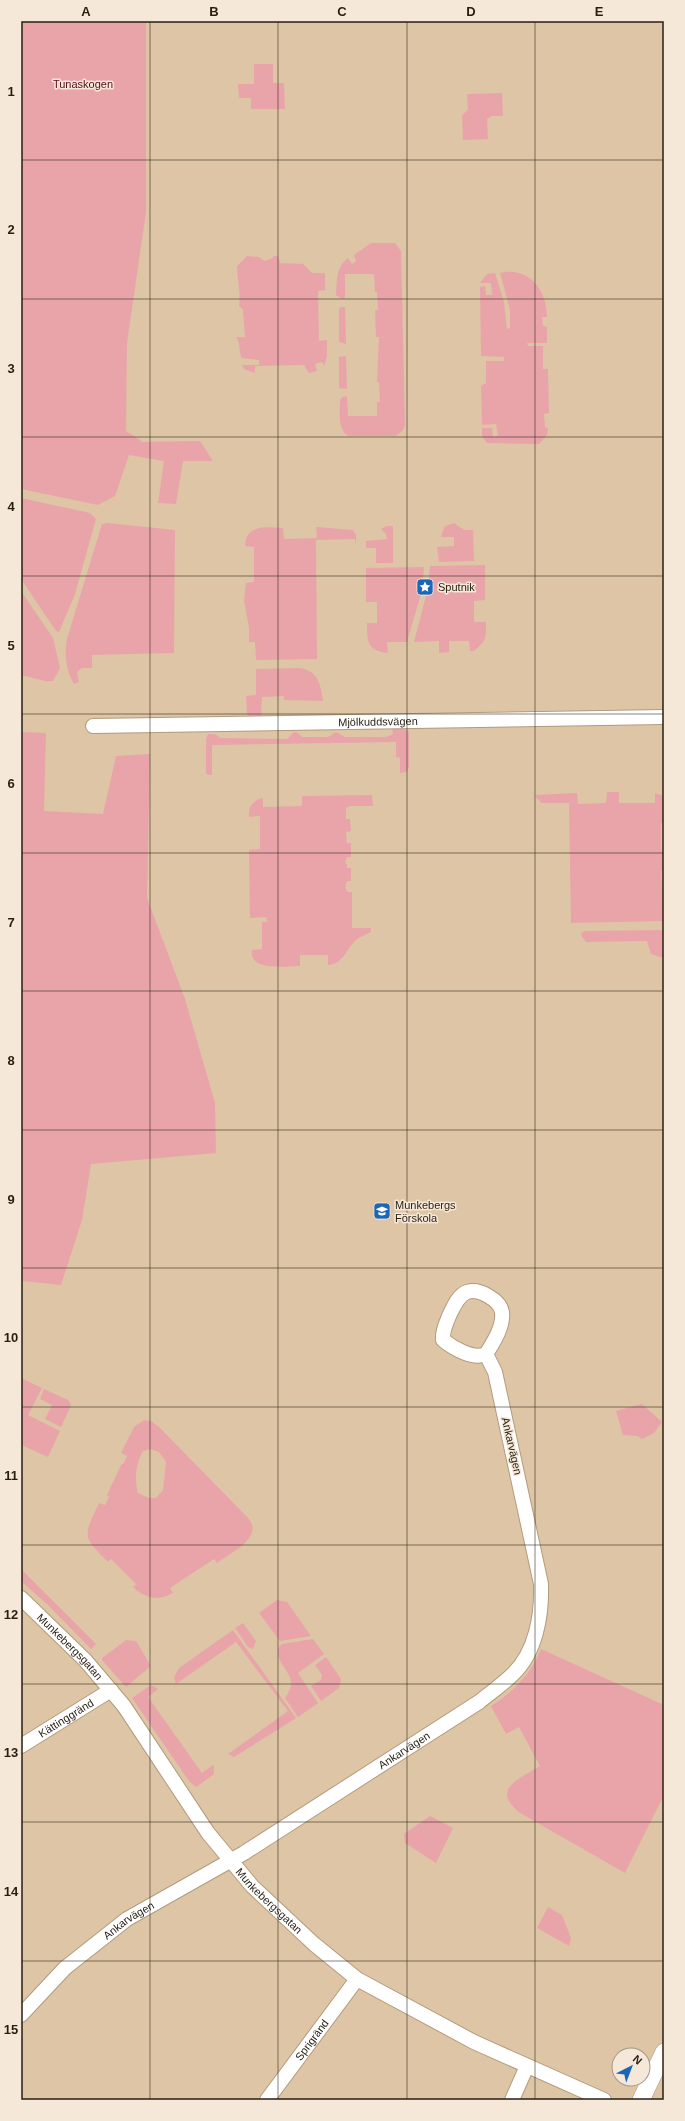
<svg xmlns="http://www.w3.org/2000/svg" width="685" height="2121" font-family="Helvetica,sans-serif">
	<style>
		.green { fill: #e9a4aa; fill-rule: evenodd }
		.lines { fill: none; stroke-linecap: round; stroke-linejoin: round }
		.minor-casing { stroke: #b39b7c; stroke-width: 16 }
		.tertiary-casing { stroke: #b39b7c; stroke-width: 18 }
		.minor { stroke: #fff; stroke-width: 14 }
		.tertiary { stroke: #fff; stroke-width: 17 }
		.grid { fill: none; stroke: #271e12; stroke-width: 1; stroke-opacity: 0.55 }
		.labels { text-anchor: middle; stroke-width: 3; stroke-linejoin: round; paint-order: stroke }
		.park-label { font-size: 11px; fill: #560a1d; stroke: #f5e8d8 }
		.poi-label { font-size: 11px; fill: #271e12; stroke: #f5e8d8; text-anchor: start }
		.street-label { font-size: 11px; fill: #271e12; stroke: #f5e8d8 }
		.neatline { fill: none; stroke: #271e12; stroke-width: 1.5 }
		.grid-label { font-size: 13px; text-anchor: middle; font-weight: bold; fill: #271e12 }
	</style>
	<rect width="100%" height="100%" fill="#dec5a5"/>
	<g class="green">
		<polygon points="21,21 146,21 146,212 127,343 126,431 143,442 200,441 213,461 183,461 176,504 158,503 164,461 129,455 115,496 98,505 21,489"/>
		<polygon points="254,64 273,64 273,83 284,83 285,109 251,109 251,98 239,98 238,84 254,84"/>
		<polygon points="502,93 503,116 492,116 487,119 488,139 463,140 462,115 468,110 467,94"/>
		<path d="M371 243H395L401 251 405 425 403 430 396 436H349C337 431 340 411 340 401L342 397 347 396 348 416H377V402H380L379 382H377L379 337H376L375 310H378L377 292H375L374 274H345V298L342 299 336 295C337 281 336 267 348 258L352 264 356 261 354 255Z"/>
		<path d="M247 256 259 257 264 261 271 259 274 256H278L280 263 303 264 312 273H325V290L318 291 319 341 327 340V356L324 366 322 362 315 364 317 371 309 373 304 365 255 366V373L244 369 242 365H259V360L242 358C238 352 241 343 236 337H245L243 310 239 306C241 293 237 279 237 266Z"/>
		<path d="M495 273 504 302 507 329 510 328V310L500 273C529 266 547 290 547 317H542L543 326 547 327V343H527L528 346H543V369H548L549 413 544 414 545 427 548 428 547 435 539 444 487 443 482 436V428H492L493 437 498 436 496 424 482 425 481 386 486 383V361H504V357L481 356 480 287 485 286 486 295H492L491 283H480L487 274Z"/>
		<polygon points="341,307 345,307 346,344 339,342 339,309"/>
		<polygon points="346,356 347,389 339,388 339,357"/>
		<polygon points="21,498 90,513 96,519 75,594 59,632 56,631 21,579"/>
		<path d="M108 523 175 530 174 653 92 655V668H82L77 672 79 682 74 684C66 671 64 653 67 639L102 524Z"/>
		<polygon points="454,523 464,530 473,530 474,561 439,562 437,547 454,546 454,537 441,537 445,526"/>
		<polygon points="387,526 393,526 393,563 376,563 376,548 366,548 366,541 387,539 386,534 381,529"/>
		<path d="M265 527 283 528 284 539 317 538 316 527 353 530 356 535V546L355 539 316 540 317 659 256 660 255 642H249V628L244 600 246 583 254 582V547L245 546C246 532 252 529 265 527Z"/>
		<path d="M485 565V600L474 601V622H486C486 638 487 640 474 651H470L469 641H449V652L439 653V641L414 642 426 596 431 594 434 588 429 577 430 566Z"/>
		<path d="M424 567 423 578 417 582 416 586 421 594 407 642H387L388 653C367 651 367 641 367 623H377V602H366V568Z"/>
		<polygon points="21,591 53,638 60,668 53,681 45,681 21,675"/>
		<path d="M299 668C318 670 321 685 323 701L284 700V696L262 697 261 717 251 719 247 714 246 696 256 695V669Z"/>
		<polygon points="397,728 406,730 409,732 409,768 406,772 400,773 400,758 396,757 396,742 212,745 212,775 208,775 206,773 206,739 208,734 215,734 220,738 287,739 294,732 298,733 302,737 328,737 336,732 345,737 386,737 393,734 392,729"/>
		<polygon points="21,732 46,733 44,811 103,814 116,756 150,754 147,898 185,999 215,1103 216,1153 91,1164 82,1220 61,1285 21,1281"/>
		<polygon points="607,792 619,792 619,803 655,803 655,793 664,796 664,822 661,823 661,851 664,851 664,870 661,871 664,921 571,923 569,803 541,803 540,801 535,797 536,795 577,793 578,804 606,803"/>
		<path d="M372 795 373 806H350L346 808V819H350L351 831 346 832 347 843H351V857H347L345 863 347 864V868H351V881H347L345 888 348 892H352V928H371V932C366 935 359 937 355 941 345 951 343 964 328 965V955H300V966C287 966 248 972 252 950L262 949V922H267L266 917 250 918 249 850 260 849V816L249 817C248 807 253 800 263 798V807L302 806V796Z"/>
		<polygon points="663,930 664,958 651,954 647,941 586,942 581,935 582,932 585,931"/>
		<polygon points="21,1378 42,1388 28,1415 60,1431 48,1457 21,1445"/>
		<polygon points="44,1389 68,1400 71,1405 61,1427 45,1419 52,1405 40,1399"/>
		<polygon points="642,1404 662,1422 654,1433 642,1439 637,1436 623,1435 616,1411"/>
		<path d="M144 1420 151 1421 160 1428 248 1518C265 1537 230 1553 217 1563L214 1559 170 1588 173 1593C157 1602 145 1598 133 1587L136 1584 111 1559 108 1562C82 1535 83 1538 99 1503L105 1505 109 1497 107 1495 121 1465 124 1463 127 1456 121 1453 134 1427ZM150 1449 159 1452 166 1462 163 1490 156 1498H149L138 1493C134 1480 136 1462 143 1451Z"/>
		<polygon points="21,1569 96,1644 91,1649 50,1607 21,1581"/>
		<polygon points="277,1600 287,1602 311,1636 280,1641 259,1613"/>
		<polygon points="243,1623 256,1641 253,1649 248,1647 235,1628"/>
		<polygon points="233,1630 296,1718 234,1757 228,1754 288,1711 236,1642 176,1684 174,1677 179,1668"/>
		<path d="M313 1639 324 1654 298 1673 318 1703 298 1717 285 1698C303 1674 275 1669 278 1648L282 1644Z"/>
		<polygon points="126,1640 136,1641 151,1666 126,1687 102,1660 102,1658"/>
		<path d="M541 1649 664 1705V1795L625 1873 520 1813C490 1789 519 1779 540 1766L519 1727 506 1734 491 1706C513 1692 531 1674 541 1649Z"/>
		<polygon points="326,1657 341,1679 339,1688 321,1701 311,1686 321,1680 322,1675 315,1665"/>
		<polygon points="151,1685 158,1689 148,1697 202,1773 213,1765 214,1766 214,1774 196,1787 189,1781 132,1698"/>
		<polygon points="430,1816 453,1828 436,1863 405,1843 404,1834"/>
		<polygon points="548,1907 562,1915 571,1938 569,1946 537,1928"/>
	</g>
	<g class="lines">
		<g class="minor-casing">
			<g id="minor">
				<path id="s1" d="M93 726 664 717"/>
				<path id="s2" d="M21 1598 85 1660 124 1706 208 1833 252 1886 314 1944 357 1979 474 2042 604 2100"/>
				<path id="s3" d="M21 1746 111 1690"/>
				<path id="s4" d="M21 2015 65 1968 127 1919 244 1853 479 1702C490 1693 502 1685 513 1674 536 1652 542 1615 541 1584L495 1372 486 1354C493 1343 504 1326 502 1312 500 1300 479 1288 467 1292 458 1295 453 1308 449 1316 446 1324 442 1331 443 1340 453 1348 473 1360 486 1354"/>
				<path id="s5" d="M267 2100 357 1979"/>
				<polyline points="512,2100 527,2066"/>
			</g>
		</g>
		<g class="tertiary-casing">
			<polyline id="tertiary" points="641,2100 664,2052"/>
		</g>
		<use href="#minor" class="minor"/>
		<use href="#tertiary" class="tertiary"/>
	</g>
	<path class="grid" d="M150 21V2100M278 21V2100M407 21V2100M535 21V2100M21 160H664M21 299H664M21 437H664M21 576H664M21 714H664M21 853H664M21 991H664M21 1130H664M21 1268H664M21 1407H664M21 1545H664M21 1684H664M21 1822H664M21 1961H664"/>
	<defs>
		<g id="sight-square" transform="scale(0.9)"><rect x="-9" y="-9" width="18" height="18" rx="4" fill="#1b66b6" stroke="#f5e8d8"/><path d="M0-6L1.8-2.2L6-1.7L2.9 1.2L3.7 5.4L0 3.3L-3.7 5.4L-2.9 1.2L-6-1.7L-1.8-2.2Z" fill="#fff"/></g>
		<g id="school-square" transform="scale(0.9)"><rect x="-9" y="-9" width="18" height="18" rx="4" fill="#1b66b6" stroke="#f5e8d8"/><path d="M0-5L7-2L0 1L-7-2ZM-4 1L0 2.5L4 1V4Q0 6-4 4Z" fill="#fff"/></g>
	</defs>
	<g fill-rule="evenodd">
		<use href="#sight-square" x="425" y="587"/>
		<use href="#school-square" x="382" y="1211"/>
	</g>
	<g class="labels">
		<g class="park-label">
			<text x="83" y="88">Tunaskogen</text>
		</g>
		<g class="poi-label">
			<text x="438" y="591">Sputnik</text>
			<text x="395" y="1209">Munkebergs<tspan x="395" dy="13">Förskola</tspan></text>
		</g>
		<g class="street-label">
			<text dy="4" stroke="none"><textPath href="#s1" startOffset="285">Mjölkuddsvägen</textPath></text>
			<text transform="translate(512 1446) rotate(77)" y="4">Ankarvägen</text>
			<text dy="4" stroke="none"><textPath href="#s2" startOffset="69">Munkebergsgatan</textPath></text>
			<text dy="4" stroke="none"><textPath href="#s3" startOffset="53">Kättinggränd</textPath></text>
			<text dy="4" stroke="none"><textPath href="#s4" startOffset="468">Ankarvägen</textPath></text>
			<text dy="4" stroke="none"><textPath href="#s2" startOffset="393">Munkebergsgatan</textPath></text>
			<text dy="4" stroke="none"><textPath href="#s4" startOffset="144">Ankarvägen</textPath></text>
			<text dy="4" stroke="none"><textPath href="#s5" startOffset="75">Sprigränd</textPath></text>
		</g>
	</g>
	<rect width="685" height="2121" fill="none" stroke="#f5e8d8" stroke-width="44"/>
	<g transform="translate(631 2067) rotate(42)"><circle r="19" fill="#f5e8d8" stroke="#a39789"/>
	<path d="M0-3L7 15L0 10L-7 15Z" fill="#1b66b6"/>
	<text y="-6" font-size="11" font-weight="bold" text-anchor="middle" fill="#271e12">N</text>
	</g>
	<rect x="22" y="22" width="641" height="2077" class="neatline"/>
	<g class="grid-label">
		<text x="86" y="16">A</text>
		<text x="214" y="16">B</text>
		<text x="342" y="16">C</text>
		<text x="471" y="16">D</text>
		<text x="599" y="16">E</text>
		<text x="11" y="96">1</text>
		<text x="11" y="234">2</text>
		<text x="11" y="373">3</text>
		<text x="11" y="511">4</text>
		<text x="11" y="650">5</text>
		<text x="11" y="788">6</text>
		<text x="11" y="927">7</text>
		<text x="11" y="1065">8</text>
		<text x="11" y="1204">9</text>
		<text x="11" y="1342">10</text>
		<text x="11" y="1480">11</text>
		<text x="11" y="1619">12</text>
		<text x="11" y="1757">13</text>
		<text x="11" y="1896">14</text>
		<text x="11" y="2034">15</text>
	</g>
</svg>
